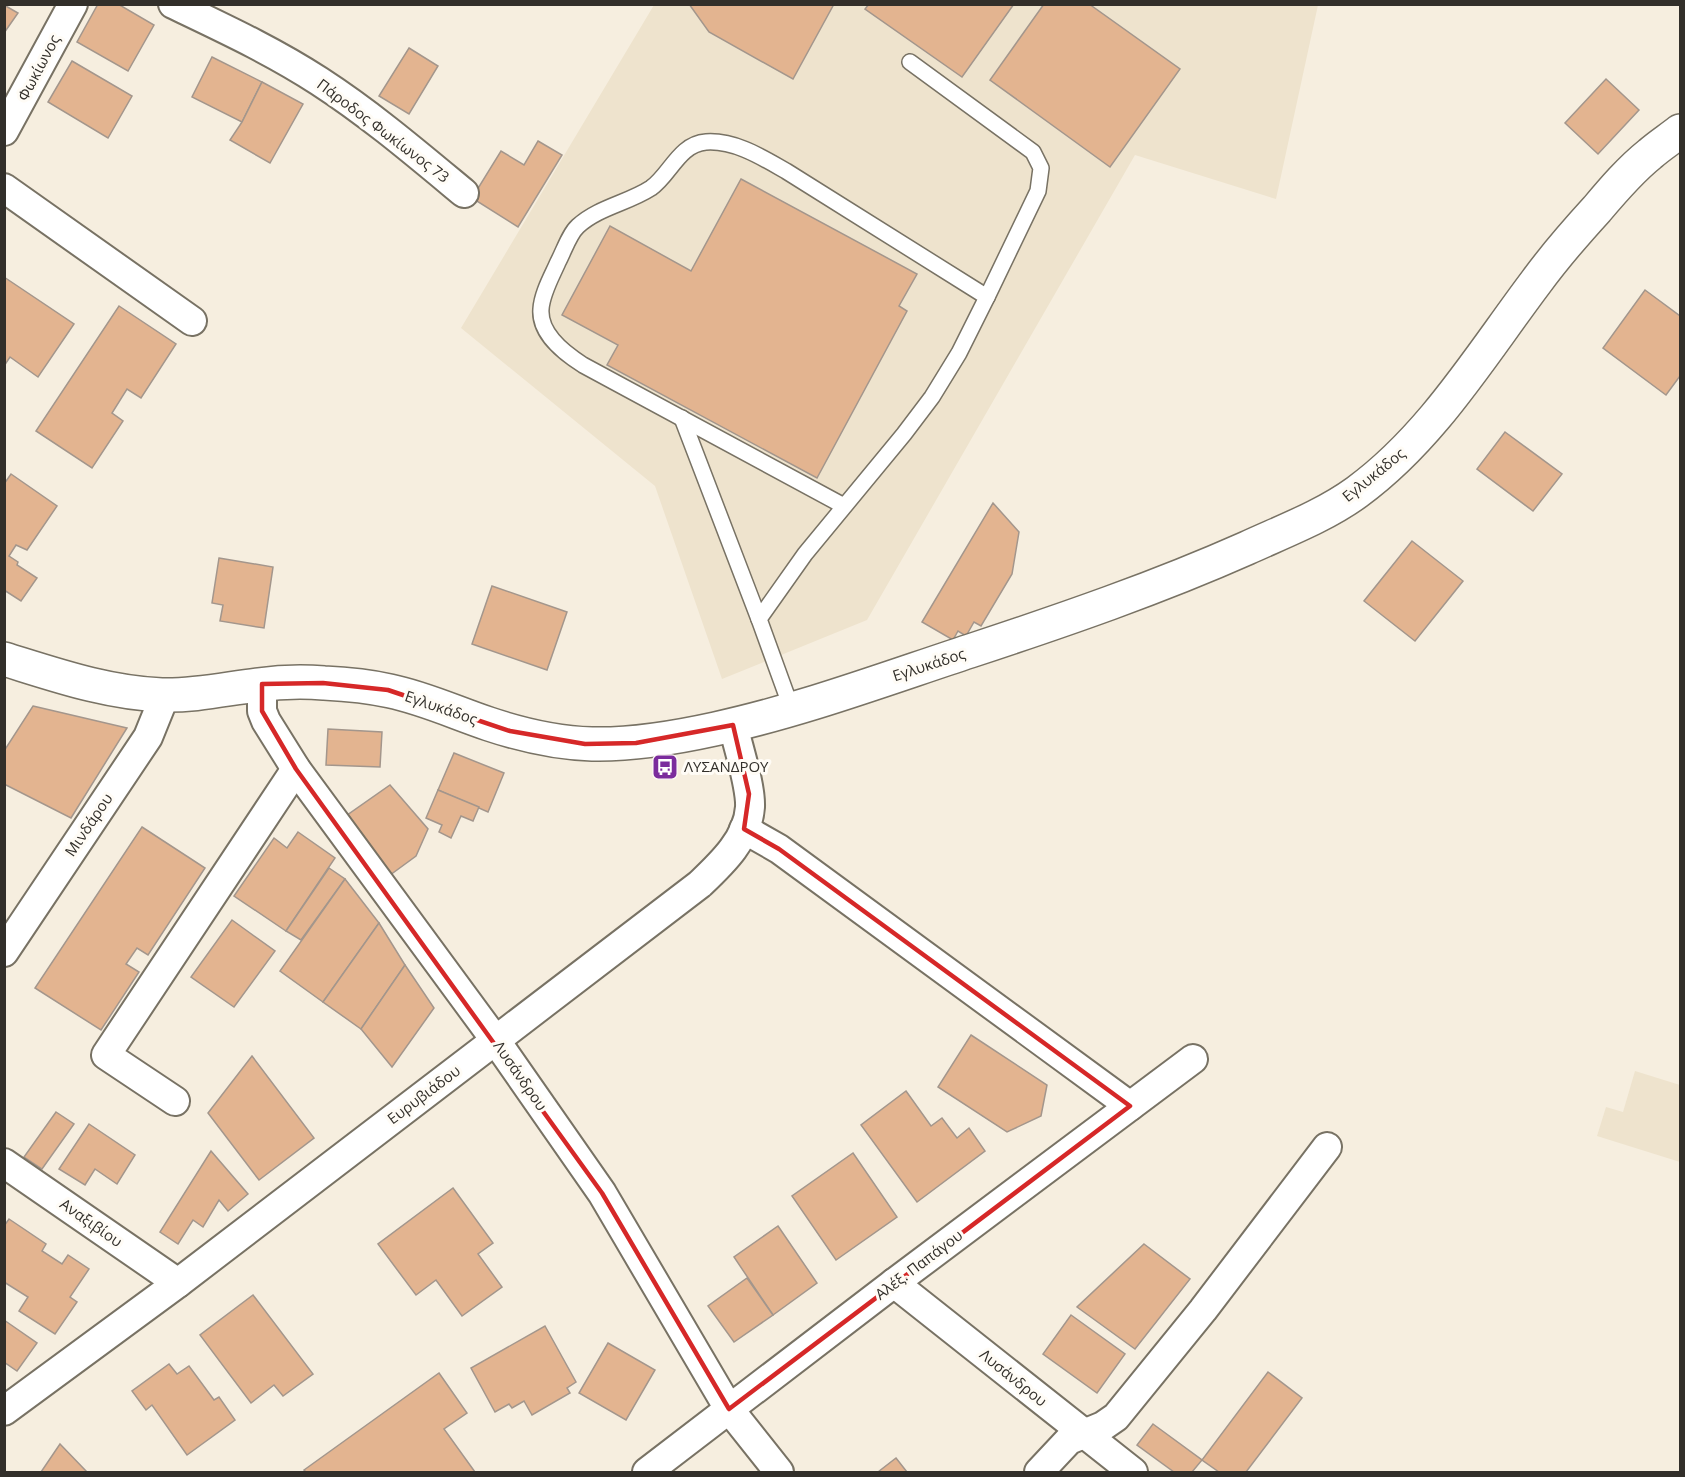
<svg xmlns="http://www.w3.org/2000/svg" width="1685" height="1477" font-family="'Open Sans',sans-serif">
	<style>
		.built { fill: #eee3cd }
		.building { fill: #e3b490; stroke: #a3968c; stroke-width: 1.5 }
		.lines { fill: none; stroke-linecap: round; stroke-linejoin: round }
		.service-casing { stroke: #787264; stroke-width: 18 }
		.minor-casing { stroke: #787264; stroke-width: 32 }
		.secondary-casing { stroke: #787264; stroke-width: 36 }
		.service { stroke: #fff; stroke-width: 15 }
		.minor { stroke: #fff; stroke-width: 28 }
		.secondary { stroke: #fff; stroke-width: 33 }
		.marked { fill: none; stroke: #d62828; stroke-width: 4.5; stroke-linejoin: round }
		.labels { text-anchor: middle; stroke-width: 6; stroke-linejoin: round; paint-order: stroke }
		.street-label { font-size: 15px; fill: #322f2a; stroke: #fffcf6 }
		.poi-label { font-size: 15px; fill: #322f2a; stroke: #fffcf6; text-anchor: start }
	</style>
	<rect width="100%" height="100%" fill="#f6eedf"/>
	<g class="built">
		<polygon points="654,5 1318,5 1276,199 1135,155 867,620 722,679 655,486 461,328"/>
		<polygon points="1635,1071 1680,1085 1680,1162 1597,1136 1606,1107 1623,1112"/>
	</g>
	<g class="building">
		<polygon points="98,4 118,4 154,25 128,71 77,42"/>
		<polygon points="689,4 834,4 793,79 709,32"/>
		<polygon points="869,4 1014,4 962,77 865,9"/>
		<polygon points="1044,4 1089,4 1180,69 1110,167 990,80"/>
		<polygon points="4,5 18,13 4,33"/>
		<polygon points="409,48 438,66 409,114 379,96"/>
		<polygon points="212,57 262,82 242,122 192,97"/>
		<polygon points="72,61 132,96 108,138 48,102"/>
		<polygon points="1606,79 1639,110 1598,154 1565,123"/>
		<polygon points="262,82 303,104 270,163 230,140 242,122"/>
		<polygon points="538,141 562,155 518,227 472,198 501,151 524,165"/>
		<polygon points="741,179 917,274 899,306 907,311 817,478 607,365 618,345 562,315 610,226 691,271"/>
		<polygon points="4,277 74,324 38,377 10,357 4,366"/>
		<polygon points="1645,290 1680,316 1680,376 1666,395 1603,348"/>
		<polygon points="119,306 176,344 141,398 127,389 112,413 123,421 92,468 36,431"/>
		<polygon points="1505,432 1562,474 1533,511 1477,469"/>
		<polygon points="11,474 57,506 27,550 16,545 9,556 18,562 17,565 37,578 21,601 4,590 4,484"/>
		<polygon points="993,503 1019,532 1012,574 981,626 974,622 966,636 958,631 953,640 922,622"/>
		<polygon points="1412,541 1463,581 1415,641 1364,601"/>
		<polygon points="219,558 273,567 264,628 220,621 223,605 212,603"/>
		<polygon points="492,586 567,612 547,670 472,644"/>
		<polygon points="33,706 127,728 71,818 4,784 4,751"/>
		<polygon points="328,729 382,732 380,767 326,765"/>
		<polygon points="454,753 504,773 488,812 438,790"/>
		<polygon points="390,785 428,829 416,856 386,878 343,818"/>
		<polygon points="438,790 479,807 473,821 461,816 451,838 439,832 442,825 426,818"/>
		<polygon points="142,827 205,868 148,955 137,948 126,964 139,972 101,1030 35,988"/>
		<polygon points="298,832 335,858 286,931 234,896 274,838 287,848"/>
		<polygon points="329,868 345,879 301,940 286,931"/>
		<polygon points="345,879 379,923 323,1002 280,971"/>
		<polygon points="232,920 275,951 234,1007 191,977"/>
		<polygon points="379,923 405,965 361,1029 323,1002"/>
		<polygon points="405,965 434,1008 392,1067 361,1029"/>
		<polygon points="971,1035 1047,1085 1041,1116 1007,1132 938,1087"/>
		<polygon points="252,1056 314,1138 259,1180 208,1113"/>
		<polygon points="906,1091 931,1126 942,1118 957,1138 969,1128 985,1151 917,1202 861,1125"/>
		<polygon points="56,1112 74,1124 42,1169 24,1157"/>
		<polygon points="89,1124 135,1155 117,1184 95,1169 85,1185 59,1169"/>
		<polygon points="211,1151 248,1194 228,1211 219,1200 203,1227 193,1220 178,1244 160,1232"/>
		<polygon points="853,1153 897,1217 836,1260 792,1196"/>
		<polygon points="453,1188 493,1243 478,1254 502,1287 462,1316 436,1280 416,1295 378,1244"/>
		<polygon points="9,1219 46,1244 42,1251 62,1264 68,1255 89,1269 70,1297 77,1302 55,1334 19,1311 28,1297 4,1282 4,1226"/>
		<polygon points="778,1226 817,1283 773,1315 734,1257"/>
		<polygon points="1144,1244 1190,1279 1135,1349 1077,1307"/>
		<polygon points="747,1278 773,1315 734,1342 708,1306"/>
		<polygon points="253,1295 313,1374 283,1396 274,1385 251,1403 200,1335"/>
		<polygon points="1071,1315 1125,1354 1097,1393 1043,1354"/>
		<polygon points="4,1320 37,1343 17,1371 4,1362"/>
		<polygon points="545,1326 576,1382 567,1388 570,1393 532,1415 524,1401 512,1408 509,1404 495,1412 471,1368"/>
		<polygon points="608,1343 655,1370 626,1420 579,1393"/>
		<polygon points="169,1364 177,1374 189,1366 214,1400 219,1397 235,1420 187,1455 152,1405 146,1410 132,1391"/>
		<polygon points="1268,1372 1302,1398 1246,1472 1219,1472 1202,1460"/>
		<polygon points="439,1373 467,1413 444,1429 475,1472 306,1472 304,1470"/>
		<polygon points="1153,1424 1202,1460 1192,1472 1174,1472 1137,1445"/>
		<polygon points="60,1444 87,1472 41,1472"/>
		<polygon points="896,1458 907,1472 878,1472"/>
	</g>
	<g class="lines">
		<g class="service-casing">
			<g id="service">
				<polyline points="910,62 1033,152 1041,168 1038,191 987,297"/>
				<polyline points="682,418 759,619"/>
				<path d="M792 710 759 619 805 554 904 434 932 397 959 353 987 297 786 171C763 158 735 140 706 142 679 144 670 175 651 188 628 203 599 207 578 226 569 234 564 251 558 262 552 276 542 293 541 309 539 334 564 353 583 365L844 506"/>
			</g>
		</g>
		<g class="minor-casing">
			<g id="minor">
				<path d="M173 4C223 28 273 51 319 81 370 114 417 154 464 193"/>
				<polyline points="4,131 73,4"/>
				<polyline points="4,188 192,321"/>
				<polyline points="262,684 262,711 266,721 296,769 496,1041 602,1193 729,1409 779,1472"/>
				<polyline points="744,829 779,849 1130,1106"/>
				<polyline points="4,952 148,737 165,695"/>
				<polyline points="175,1101 106,1055 296,769"/>
				<polyline points="4,1163 178,1283"/>
				<polyline points="894,1283 1133,1472"/>
				<path d="M4 1411 178 1283 700 884C721 864 748 839 750 807 751 786 738 747 733 725"/>
				<polyline points="647,1472 894,1283 1193,1059"/>
				<polyline points="1039,1472 1069,1440 1103,1426 1116,1417 1203,1310 1327,1147"/>
			</g>
		</g>
		<g class="secondary-casing">
			<path id="secondary" d="M4 659C56 675 107 693 162 695 194 696 225 689 257 685 279 682 301 681 324 683 345 684 368 686 390 691 424 698 456 713 489 724 522 735 557 743 592 744 633 745 674 738 715 729 802 710 885 679 970 651 1064 620 1157 588 1247 548 1284 531 1324 516 1357 492 1432 437 1481 355 1536 282 1555 256 1576 232 1597 209 1613 190 1630 170 1650 154 1659 146 1670 139 1680 131"/>
		</g>
		<use href="#service" class="service"/>
		<use href="#minor" class="minor"/>
		<use href="#secondary" class="secondary"/>
	</g>
	<path class="marked" d="M323 683 388 690 510 731 585 744 636 743 733 725 749 794 744 829 779 849 1130 1106 729 1409 602 1193 296 769 262 711V684Z"/>
	<defs>
		<g id="bus-square" transform="scale(1.35)"><rect x="-9" y="-9" width="18" height="18" rx="4" fill="#7b2c9d" stroke="#fffcf6"/><path d="M-5-6H5V4H4V6H2V4H-2V6H-4V4H-5ZM-3.5-4V0h7V-4ZM-3.5 1.2v1.5H-2V1.2ZM2 1.2v1.5H3.5V1.2Z" fill="#fff"/></g>
	</defs>
	<g fill-rule="evenodd">
		<use href="#bus-square" x="665" y="767"/>
	</g>
	<g class="labels">
		<g class="street-label">
			<text transform="translate(39 68) rotate(-62)" y="5">Φωκίωνος</text>
			<text transform="translate(383 131) rotate(37)" y="5">Πάροδος Φωκίωνος 73</text>
			<text transform="translate(1374 475) rotate(-39)" y="5">Εγλυκάδος</text>
			<text transform="translate(929 665) rotate(-18)" y="5">Εγλυκάδος</text>
			<text transform="translate(441 708) rotate(19)" y="5">Εγλυκάδος</text>
			<text transform="translate(89 825) rotate(-56)" y="5">Μινδάρου</text>
			<text transform="translate(520 1076) rotate(55)" y="5">Λυσάνδρου</text>
			<text transform="translate(424 1095) rotate(-37)" y="5">Ευρυβιάδου</text>
			<text transform="translate(91 1223) rotate(35)" y="5">Αναξιβίου</text>
			<text transform="translate(919 1265) rotate(-37)" y="5">Αλέξ. Παπάγου</text>
			<text transform="translate(1013 1378) rotate(39)" y="5">Λυσάνδρου</text>
		</g>
		<g class="poi-label">
			<text x="684" y="772">ΛΥΣΑΝΔΡΟΥ</text>
		</g>
	</g>
	<rect width="1685" height="1477" fill="none" stroke="#322f2a" stroke-width="12"/>
</svg>
